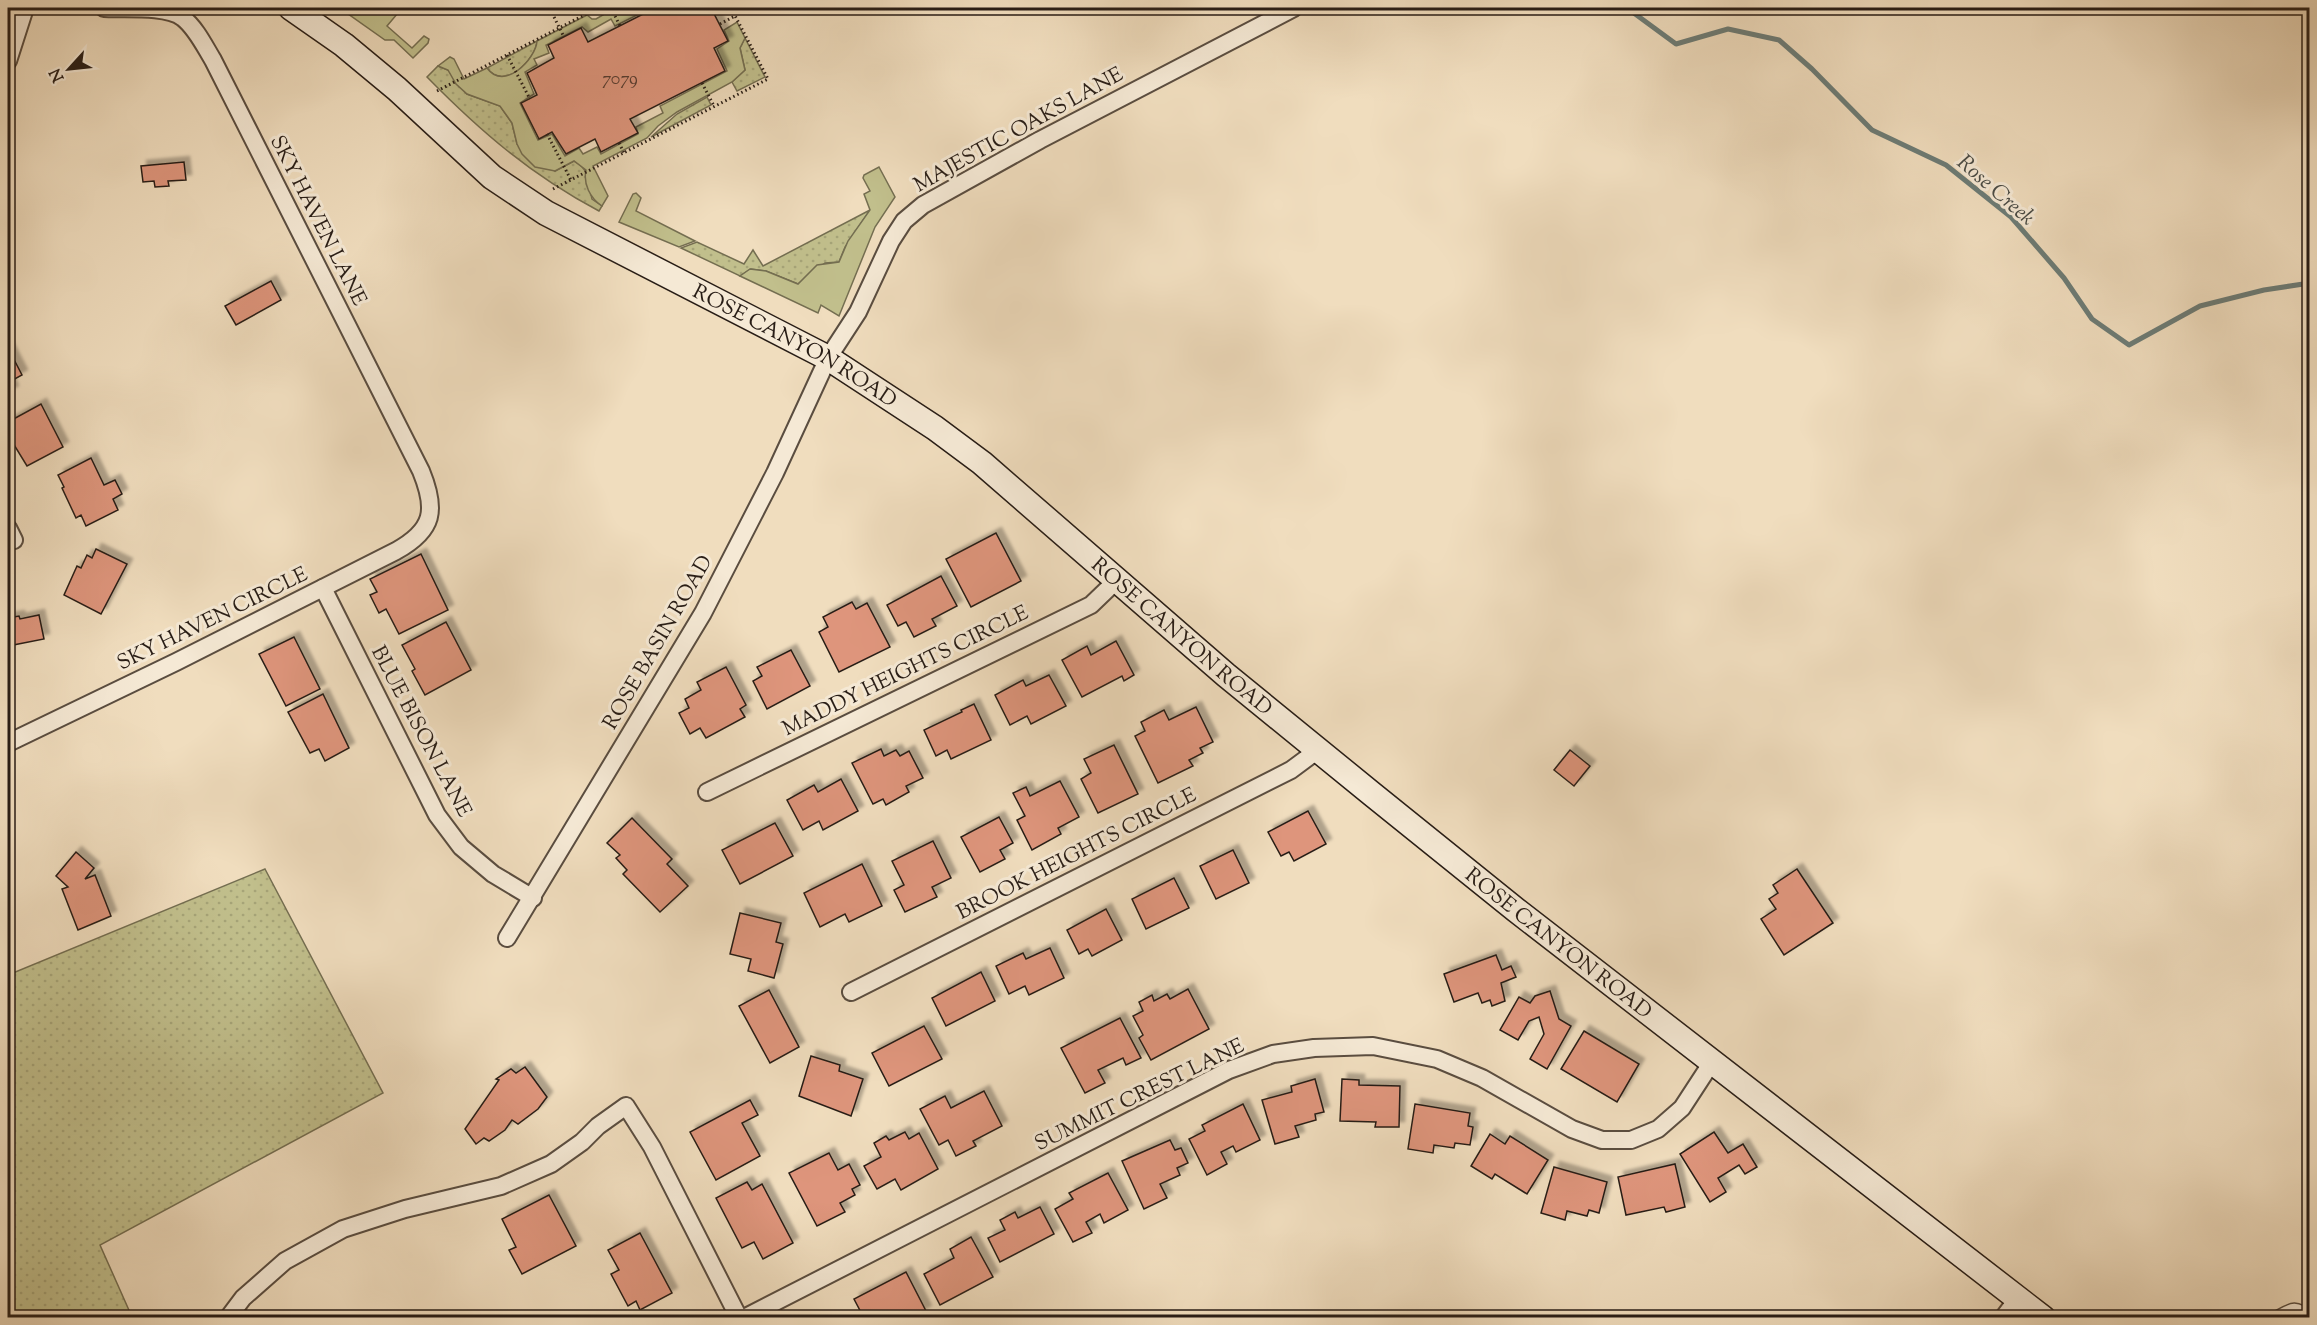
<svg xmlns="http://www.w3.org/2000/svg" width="2317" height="1325" font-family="'Sorts Mill Goudy',serif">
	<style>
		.grass { fill: url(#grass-dots); stroke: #746e51; stroke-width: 1.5 }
		.garden { fill: #c1bf8c; stroke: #746e51; stroke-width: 1.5 }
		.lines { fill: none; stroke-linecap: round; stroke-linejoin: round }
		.stream { stroke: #6d7c76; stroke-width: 5 }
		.building { fill: #de957c; stroke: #281d16; stroke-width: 1.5; filter: url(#shadow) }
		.lane-casing { stroke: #5a4d40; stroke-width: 11 }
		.street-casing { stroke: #5a4d40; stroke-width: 20 }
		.secondary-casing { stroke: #281d16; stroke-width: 27 }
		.path { stroke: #281d16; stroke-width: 3; stroke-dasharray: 1.5 3; stroke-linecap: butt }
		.lane { stroke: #f5e9d5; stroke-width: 8 }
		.street { stroke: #f5e9d5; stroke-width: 16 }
		.secondary { stroke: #f5e9d5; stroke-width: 24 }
		.labels { text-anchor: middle; stroke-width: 6; stroke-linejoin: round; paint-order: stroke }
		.number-label { font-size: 18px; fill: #563b30 }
		.street-label { font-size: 21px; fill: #281d16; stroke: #f5e9d5 }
		.water-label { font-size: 22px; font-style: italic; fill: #4a4c46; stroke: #f5e9d5 }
	</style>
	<defs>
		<pattern id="grass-dots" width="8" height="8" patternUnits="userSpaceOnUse" patternTransform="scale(1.5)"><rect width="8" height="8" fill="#c1bf8c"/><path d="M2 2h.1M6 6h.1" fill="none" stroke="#a6a478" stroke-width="1.8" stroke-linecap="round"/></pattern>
		<filter id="shadow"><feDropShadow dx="5.5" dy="-5.5" stdDeviation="1.5" flood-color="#0004"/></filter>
	</defs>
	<rect width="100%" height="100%" fill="#f0ddbe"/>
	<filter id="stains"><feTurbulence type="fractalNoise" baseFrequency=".00333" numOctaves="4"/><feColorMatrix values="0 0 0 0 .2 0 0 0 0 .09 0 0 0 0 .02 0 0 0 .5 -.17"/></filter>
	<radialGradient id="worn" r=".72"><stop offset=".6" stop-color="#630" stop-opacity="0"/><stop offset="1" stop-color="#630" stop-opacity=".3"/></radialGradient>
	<g class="grass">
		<polygon points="745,38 765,77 737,91 732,82 745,70 740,48"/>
		<path d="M537 41C536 59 504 92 487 68Z"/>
		<path d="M438 66 448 70 467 94 500 106 512 123 517 144 555 171 574 161C590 169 588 182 592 199L602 206 599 211C531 175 480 131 427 77Z"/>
		<polygon points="707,97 711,105 651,137 677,114"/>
		<polygon points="870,210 845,247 839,262 825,263 798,284 766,271 751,269 740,276 681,248 697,242 744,264 753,250 763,266"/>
		<polygon points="265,869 383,1093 100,1245 132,1317 8,1317 8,975"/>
	</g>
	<g class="garden">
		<polygon points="350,8 395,8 398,13 387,26 412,48 424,36 429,39 428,43 413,58 394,40 385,40 344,11"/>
		<path d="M615 8H651L615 26 611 19 588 32 582 27 546 45 549 53 534 59 537 65 525 72 534 94 520 103 538 140 552 134 565 156 579 148 583 154 597 147 601 154 638 134 636 127 663 113 660 106 727 71 717 49 729 41 724 30 737 22 745 38 740 48 745 70 732 82 677 112 658 126 647 138 593 166 608 196 602 206C590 198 583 184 586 170L574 161 555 171 535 167 522 154 517 144 512 123 500 106 467 94 456 84 448 70 438 66 450 57 454 59 464 79 487 68C504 92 536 59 537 41L587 15 592 19H596Z"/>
		<polygon points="879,167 895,197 875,227 839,316 821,305 818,313 740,276 750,269 766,271 798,284 817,265 839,262 848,241 870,210 864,194 870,191 863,178 864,175"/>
		<polygon points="636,193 641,198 636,211 695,241 679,247 619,222 633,194"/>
	</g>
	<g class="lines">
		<polyline class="stream" points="1627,8 1676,44 1728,29 1779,40 1812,69 1872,130 1946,165 2011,217 2064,278 2092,319 2129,345 2200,306 2264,290 2310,283"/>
	</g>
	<g class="building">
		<polygon points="655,8 694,8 696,12 711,8 728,41 714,48 725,71 630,119 638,133 601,152 595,139 566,154 552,132 539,139 521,103 537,95 527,73 554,58 548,45 581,28 588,42"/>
		<polygon points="184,162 186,180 168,181 169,186 155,187 154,181 143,182 141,166"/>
		<polygon points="271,281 281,300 236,325 225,306"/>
		<polygon points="8,348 22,375 9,382 13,391 8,394"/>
		<polygon points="41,404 63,447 27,466 8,435 8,422"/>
		<polygon points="91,458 104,485 115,480 122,494 113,499 118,510 86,526 81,515 76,518 62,488 64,487 58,475"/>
		<polygon points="996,533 1021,581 971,607 946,559"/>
		<polygon points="96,549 127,564 101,614 64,595 77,566 81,568 87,555 92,558"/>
		<polygon points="421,554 448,610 399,634 386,609 379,613 370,595 377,592 370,579"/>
		<polygon points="941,576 957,606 932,619 936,626 914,637 906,622 898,626 887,605"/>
		<polygon points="852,602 856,609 867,603 890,647 839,672 819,632 828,627 823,617"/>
		<polygon points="39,615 44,639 8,646 8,618 19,616 20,619"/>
		<polygon points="446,622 471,670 425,695 412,671 415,669 402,645"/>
		<polygon points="294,637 320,689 286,706 259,654"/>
		<polygon points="1116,641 1134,675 1124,681 1122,676 1082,697 1062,660 1087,646 1091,655"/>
		<polygon points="791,650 810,686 767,709 753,681 762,676 757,667"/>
		<polygon points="726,667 746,705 740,709 745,717 706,738 700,728 690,734 679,713 689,708 685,699 701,690 697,682"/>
		<polygon points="1049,675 1066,706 1031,724 1027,716 1010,725 995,695 1023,680 1026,686"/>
		<polygon points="323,694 349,748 325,761 319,749 310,753 288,712"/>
		<polygon points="974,704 991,740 951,759 947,750 936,756 924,730 962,712 961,710"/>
		<polygon points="1196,707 1213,742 1200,748 1203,753 1189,760 1193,766 1158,783 1135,736 1145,731 1141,722 1164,710 1169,720"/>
		<polygon points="1114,745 1138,794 1098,813 1081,779 1091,773 1084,759"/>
		<polygon points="881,749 884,756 896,750 900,756 909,751 923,778 906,786 909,792 886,805 883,799 873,804 852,763"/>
		<polygon points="1570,750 1590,766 1574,786 1554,770"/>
		<polygon points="841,779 858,811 823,830 819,821 803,830 787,800 814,785 818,792"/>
		<polygon points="1060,781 1079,817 1058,828 1061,834 1032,850 1017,820 1025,816 1013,793 1026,787 1030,796"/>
		<polygon points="1308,811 1326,844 1294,861 1289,852 1281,856 1268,832"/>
		<polygon points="999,817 1013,843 1000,850 1005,859 980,872 961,837"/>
		<polygon points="632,818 672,859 667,864 688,886 660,912 623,874 627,870 616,858 620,855 607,843"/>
		<polygon points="775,823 793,856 740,884 722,850"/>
		<polygon points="933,841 951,878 932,887 937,897 905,912 894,890 904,885 892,861"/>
		<polygon points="1233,850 1249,883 1216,899 1200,866"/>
		<polygon points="76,852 94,868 85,879 95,875 111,916 78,930 62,889 68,887 56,876"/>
		<polygon points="862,864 882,906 849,922 845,914 820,927 804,893"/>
		<polygon points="1797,869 1833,923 1784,955 1761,919 1776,909 1769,899 1778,893 1773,885"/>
		<polygon points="1174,878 1189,908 1146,929 1132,899"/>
		<polygon points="1106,909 1122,940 1092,956 1088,949 1079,954 1067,930"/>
		<polygon points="740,913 781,923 776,942 783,944 774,978 748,971 751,959 730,954"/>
		<polygon points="1050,948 1064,978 1029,995 1025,986 1009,994 996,966 1023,953 1026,959"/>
		<polygon points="1496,955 1502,970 1511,966 1516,977 1501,983 1505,1001 1492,1006 1490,1000 1482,1003 1478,993 1454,1002 1444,974"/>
		<polygon points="981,972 995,1001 946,1026 932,998"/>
		<polygon points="1188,989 1209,1029 1151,1060 1139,1038 1143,1035 1133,1016 1143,1011 1139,1002 1152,995 1154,1001 1167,994 1170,999"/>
		<polygon points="769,990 799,1047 770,1063 739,1006"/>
		<polygon points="1550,991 1559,1019 1571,1026 1547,1069 1530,1059 1544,1034 1539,1017 1529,1021 1518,1040 1500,1030 1519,997 1530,1003 1535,996"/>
		<polygon points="1120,1018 1141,1058 1126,1065 1123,1058 1098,1070 1105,1083 1085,1093 1061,1048"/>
		<polygon points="924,1026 942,1059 889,1086 872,1053"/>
		<polygon points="1584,1031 1639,1064 1617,1102 1561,1069"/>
		<polygon points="811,1056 840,1065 839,1071 863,1079 851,1116 799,1096"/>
		<polygon points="525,1067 547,1097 538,1109 518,1124 512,1120 505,1130 489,1141 484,1138 476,1144 465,1129 499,1080 496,1079 511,1069 516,1073"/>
		<polygon points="1315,1079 1324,1112 1315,1114 1316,1120 1295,1126 1299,1137 1275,1144 1262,1100 1292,1092 1291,1086"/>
		<polygon points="1342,1079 1359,1080 1359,1085 1400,1086 1399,1127 1375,1127 1376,1122 1340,1121"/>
		<polygon points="984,1091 1002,1126 973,1141 976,1146 956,1156 948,1140 939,1145 920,1109 945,1096 951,1108"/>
		<polygon points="750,1100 758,1115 742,1123 760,1156 716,1180 690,1132"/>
		<polygon points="1243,1104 1260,1140 1236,1152 1233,1146 1221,1152 1227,1164 1207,1175 1189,1139 1205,1131 1202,1125"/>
		<polygon points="1415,1104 1470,1113 1468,1126 1473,1127 1470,1145 1455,1143 1454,1148 1434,1145 1433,1153 1408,1149"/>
		<polygon points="905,1132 909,1139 919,1133 938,1169 901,1190 895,1179 877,1189 864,1166 881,1157 874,1143 886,1136 889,1140"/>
		<polygon points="1714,1132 1728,1153 1743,1144 1757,1167 1745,1174 1739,1165 1718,1178 1726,1192 1710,1202 1680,1154"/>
		<polygon points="1490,1134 1505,1144 1510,1136 1548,1160 1527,1194 1495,1174 1492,1179 1471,1166"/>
		<polygon points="1170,1140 1175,1150 1181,1148 1188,1163 1177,1168 1180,1175 1160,1184 1167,1198 1144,1209 1122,1161"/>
		<polygon points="829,1153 838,1170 849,1164 860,1185 852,1189 855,1195 840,1203 845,1212 817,1226 789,1173"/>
		<polygon points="1675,1164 1685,1207 1666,1212 1664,1207 1626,1215 1618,1177"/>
		<polygon points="1554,1167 1607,1182 1599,1213 1589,1210 1587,1216 1567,1211 1565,1220 1541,1213"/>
		<polygon points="1108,1173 1128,1210 1104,1223 1100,1214 1086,1222 1092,1233 1073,1242 1055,1209 1073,1199 1069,1193"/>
		<polygon points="747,1182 752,1190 762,1184 793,1243 763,1259 754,1242 742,1248 716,1198"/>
		<polygon points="549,1195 576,1246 522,1274 509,1250 516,1247 502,1219"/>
		<polygon points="1040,1207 1054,1234 1000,1262 988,1238 1005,1230 1000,1220 1015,1212 1018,1218"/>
		<polygon points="640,1233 672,1293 640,1310 636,1301 628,1306 611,1274 619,1270 608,1250"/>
		<polygon points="971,1237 993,1277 940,1305 924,1274 954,1258 950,1249"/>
		<polygon points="906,1272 926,1311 913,1318 864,1318 854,1299"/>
	</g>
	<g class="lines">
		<g class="lane-casing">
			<path id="lane" d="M2272 1318C2289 1309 2295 1301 2310 1317"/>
		</g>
		<g class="street-casing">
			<g id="street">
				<polyline points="8,61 25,8"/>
				<polyline points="8,528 14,540"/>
				<polyline points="323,588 437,815 461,847 493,874 533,898"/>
				<path d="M8 743 176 662 396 551C434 530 437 510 421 471L213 60C205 47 196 28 183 18 167 5 124 9 104 8"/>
				<polyline points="707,792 1091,605 1117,580"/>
				<polyline points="507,938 703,613 775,473 828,358 858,312 891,241 904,221 923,205 1040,140 1294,8"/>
				<polyline points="851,992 1291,770 1318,750"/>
				<polyline points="228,1318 243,1298 285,1261 343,1229 405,1209 501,1186 551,1164 582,1142 598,1126 626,1106 652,1147 739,1318"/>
				<polyline points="744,1318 1229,1070 1273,1054 1314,1048 1373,1046 1437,1059 1482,1078 1572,1129 1602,1140 1631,1140 1658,1129 1682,1108 1712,1062"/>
				<polyline points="2003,1318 2018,1298"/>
			</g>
		</g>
		<g class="secondary-casing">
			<g id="secondary">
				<path id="s1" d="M291 8 344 45 397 89 492 177 546 213 828 358 935 428 982 463 1226 675 1372 794 1516 910 2043 1318"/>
			</g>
		</g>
		<g class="path">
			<polyline points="611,8 620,26"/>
			<polyline points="552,13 564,37"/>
			<polyline points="720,24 735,16"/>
			<polyline points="507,55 530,99"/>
			<polyline points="702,83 714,106"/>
			<polyline points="437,91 598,8"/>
			<polyline points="547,134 571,180"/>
			<polyline points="619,143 624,153"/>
			<polyline points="553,189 768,79 731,8"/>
		</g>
		<use href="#lane" class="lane"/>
		<use href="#street" class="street"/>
		<use href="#secondary" class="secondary"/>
	</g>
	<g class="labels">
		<g class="number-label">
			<text x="620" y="84">7079</text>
		</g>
		<g class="street-label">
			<text transform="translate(1018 129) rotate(-29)" y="7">MAJESTIC OAKS LANE</text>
			<text transform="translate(319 220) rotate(63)" y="7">SKY HAVEN LANE</text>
			<text dy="7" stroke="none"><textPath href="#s1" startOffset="610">ROSE CANYON ROAD</textPath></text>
			<text transform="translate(212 618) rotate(-26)" y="7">SKY HAVEN CIRCLE</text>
			<text dy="7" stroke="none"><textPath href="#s1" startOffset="1096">ROSE CANYON ROAD</textPath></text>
			<text transform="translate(657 642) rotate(-60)" y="7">ROSE BASIN ROAD</text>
			<text transform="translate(905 670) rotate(-26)" y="7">MADDY HEIGHTS CIRCLE</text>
			<text transform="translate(422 731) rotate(62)" y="7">BLUE BISON LANE</text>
			<text transform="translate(1076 853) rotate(-27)" y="7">BROOK HEIGHTS CIRCLE</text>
			<text dy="7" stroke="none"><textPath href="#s1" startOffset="1582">ROSE CANYON ROAD</textPath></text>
			<text transform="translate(1139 1094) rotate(-26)" y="7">SUMMIT CREST LANE</text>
		</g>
		<g class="water-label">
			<text transform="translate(1997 189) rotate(41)" y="8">Rose Creek</text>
		</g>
	</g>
	<rect width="2317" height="1325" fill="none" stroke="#f0ddbe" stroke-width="30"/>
	<rect x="9" y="9" width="2299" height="1307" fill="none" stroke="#281d16" stroke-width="3"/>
	<rect x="15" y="15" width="2287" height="1295" fill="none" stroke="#281d16" stroke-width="1.5"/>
	<g transform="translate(69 69) rotate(243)" stroke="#f5e9d5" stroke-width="4.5" paint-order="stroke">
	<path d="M0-4.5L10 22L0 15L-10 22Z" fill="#281d16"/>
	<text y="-9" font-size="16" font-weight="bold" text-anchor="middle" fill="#281d16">N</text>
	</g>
	<rect width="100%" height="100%" filter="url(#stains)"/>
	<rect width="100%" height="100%" fill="url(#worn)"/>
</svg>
